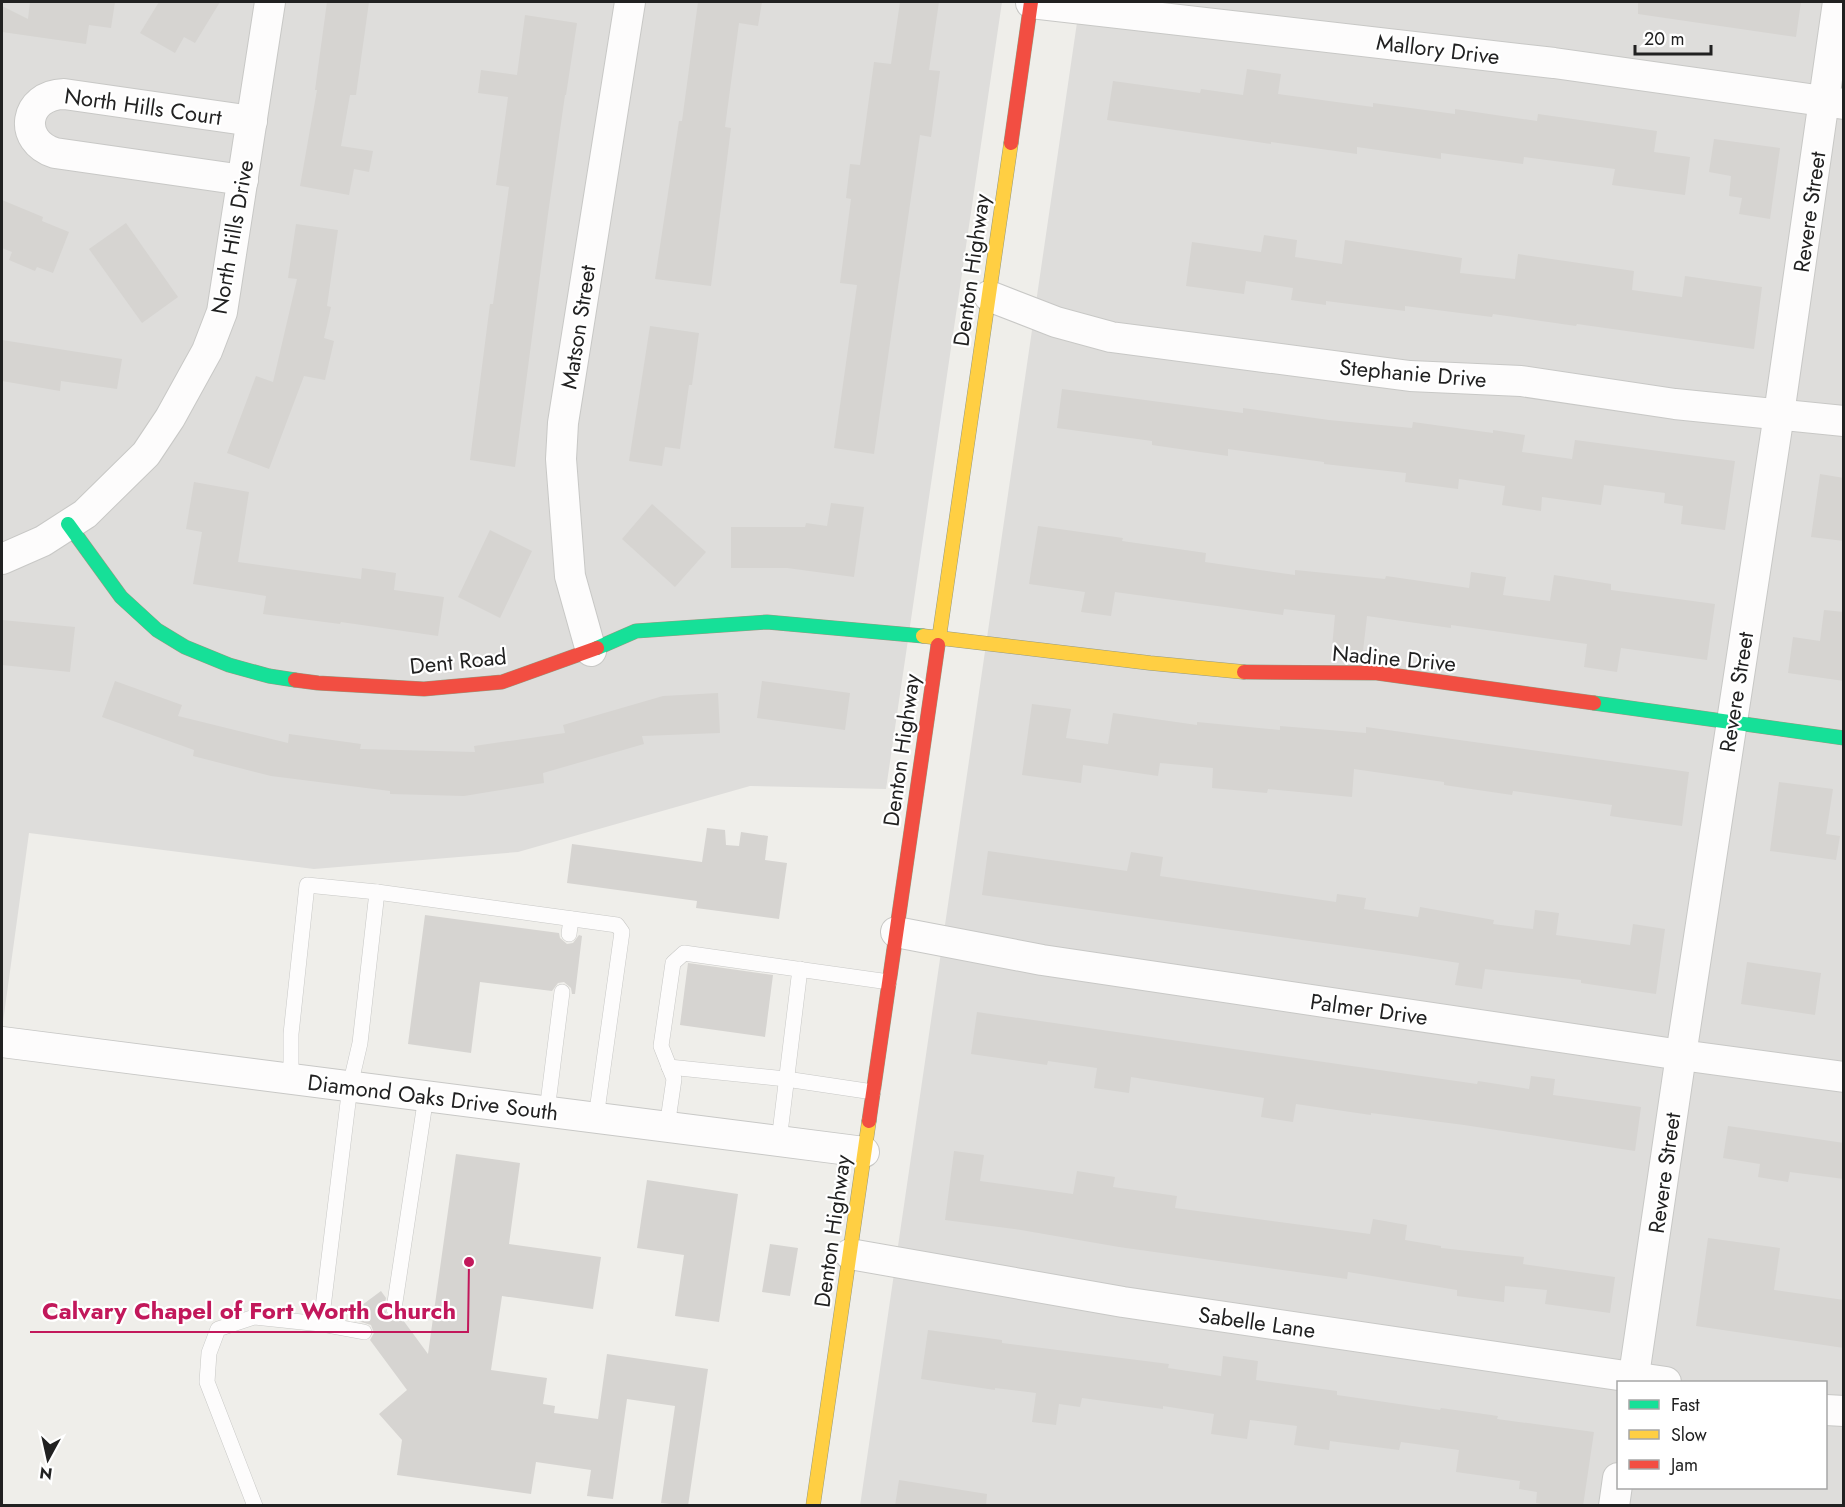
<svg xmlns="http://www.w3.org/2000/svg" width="1845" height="1507" font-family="Jost,sans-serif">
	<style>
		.residential { fill: #dedddb; fill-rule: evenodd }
		.building { fill: #d6d4d1 }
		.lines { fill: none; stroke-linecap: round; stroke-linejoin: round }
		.lane-casing { stroke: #c8c8c6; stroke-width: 16 }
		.street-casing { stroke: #c8c8c6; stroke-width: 32 }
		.fast-casing { stroke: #969a80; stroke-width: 15 }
		.slow-casing { stroke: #969a80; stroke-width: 15 }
		.jam-casing { stroke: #969a80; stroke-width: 15 }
		.lane { stroke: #fdfcfc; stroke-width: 15 }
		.street { stroke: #fdfcfc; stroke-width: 30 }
		.fast { stroke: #16e098; stroke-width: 14 }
		.slow { stroke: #ffcf43; stroke-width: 14 }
		.jam { stroke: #f24e42; stroke-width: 14 }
		.labels { text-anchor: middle; stroke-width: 4.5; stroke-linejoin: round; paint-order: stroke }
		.street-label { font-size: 22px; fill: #212121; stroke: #fff }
		.leader { fill: none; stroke: #c2185b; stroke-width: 2 }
		.callout-dot { fill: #c2185b; stroke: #fff; stroke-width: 2 }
		.callout-label { font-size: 24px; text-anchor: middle; font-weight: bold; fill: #c2185b; stroke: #fff; stroke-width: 4.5; stroke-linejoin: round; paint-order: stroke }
	</style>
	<rect width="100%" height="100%" fill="#efeeea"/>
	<g class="residential">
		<polygon points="2,2 1002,2 886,789 750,786 518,852 314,869 29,833 3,1022 2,1022"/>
		<path d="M1080 2H1843V1505L860 1506ZM1618 1382H1826V1488H1618Z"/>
	</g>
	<g class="building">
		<polygon points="30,2 115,2 111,28 89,25 86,44 2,32 2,6 28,19"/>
		<polygon points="159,2 220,2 195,43 184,37 175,53 140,33"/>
		<polygon points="327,2 369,2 356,95 350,95 341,146 373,151 369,172 354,169 349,195 300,186 317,90 315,90"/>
		<polygon points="698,2 762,2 758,26 739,23 725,127 731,128 711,286 655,279 679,121 682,121"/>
		<polygon points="900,2 939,2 929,70 940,71 931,137 920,135 874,454 834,448 857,285 840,283 851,199 846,198 850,164 860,165 874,62 891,64"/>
		<polygon points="1638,2 1801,2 1796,37 1638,14"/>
		<polygon points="525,15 577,23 566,95 565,95 548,214 515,467 470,460 490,304 493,304 509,187 496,185 508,97 478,93 481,70 517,75"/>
		<polygon points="1247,69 1281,74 1278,94 1373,107 1373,103 1455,114 1455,109 1537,121 1538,114 1657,131 1654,152 1690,157 1685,195 1612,185 1615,169 1524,157 1523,164 1441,153 1441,159 1357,147 1357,154 1271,142 1271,144 1107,120 1113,81 1200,93 1201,89 1243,95"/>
		<polygon points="1714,139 1780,148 1770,219 1739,214 1742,198 1729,196 1731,176 1709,172"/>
		<polygon points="2,200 43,217 42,221 69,232 53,273 37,267 35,271 9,260 12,252 2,248"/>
		<polygon points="126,223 178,297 142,323 89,249"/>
		<polygon points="296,224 338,230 327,306 331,307 324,338 334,341 325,380 304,376 269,469 227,453 256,376 273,382 297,279 288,278"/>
		<polygon points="1264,235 1297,240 1295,257 1342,264 1345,240 1462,258 1460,273 1515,279 1518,254 1634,271 1632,290 1682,297 1685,276 1762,287 1754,349 1577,324 1576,326 1493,314 1492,317 1405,306 1405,311 1326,301 1326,305 1291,300 1293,288 1246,281 1244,294 1186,286 1192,242 1261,252"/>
		<polygon points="650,326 699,333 692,385 689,385 680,449 665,447 662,466 629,461"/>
		<polygon points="2,340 122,359 117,389 61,381 60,391 2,381"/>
		<polygon points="1062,389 1243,413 1243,408 1329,420 1412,428 1413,422 1493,433 1493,430 1525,435 1522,452 1572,459 1575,440 1735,461 1725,530 1681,524 1683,506 1664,503 1665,493 1604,485 1601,505 1542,497 1541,511 1502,505 1505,486 1459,479 1458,489 1405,482 1406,473 1324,464 1324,462 1228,449 1228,456 1152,445 1152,441 1057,428"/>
		<polygon points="1820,474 1844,478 1844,541 1811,537"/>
		<polygon points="194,482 249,492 238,562 361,579 362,568 396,573 394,590 444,597 438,636 341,622 340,624 263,614 266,596 193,584 202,532 186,529"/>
		<polygon points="831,503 864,507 854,577 787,568 731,568 731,527 805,527 806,523 827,526"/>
		<polygon points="652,504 706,552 675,587 622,539"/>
		<polygon points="1038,526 1123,538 1122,541 1206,553 1205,562 1295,575 1295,570 1385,579 1386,576 1469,588 1471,572 1506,577 1503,595 1550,601 1554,575 1611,584 1611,590 1715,604 1707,660 1621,648 1617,672 1584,667 1587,644 1451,625 1451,628 1367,616 1363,651 1332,648 1335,615 1284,609 1283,615 1115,592 1111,616 1081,612 1085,592 1029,584"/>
		<polygon points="490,530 532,551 500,618 458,597"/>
		<polygon points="1824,610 1844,612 1844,681 1788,673 1793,637 1820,641"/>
		<polygon points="2,620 75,627 70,672 2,665"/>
		<polygon points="115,681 182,705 178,716 288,743 289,734 361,744 360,749 475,752 474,746 565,733 563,725 663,696 718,693 720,733 642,736 644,744 543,773 544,783 464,796 390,794 390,791 271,776 193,756 194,750 102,717"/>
		<polygon points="762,681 850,693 845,730 757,718"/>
		<polygon points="1032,704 1071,709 1066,738 1108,744 1113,713 1197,725 1197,722 1280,730 1280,726 1366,733 1366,727 1689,772 1682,826 1610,816 1612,805 1513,791 1512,795 1444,785 1444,782 1354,769 1352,797 1268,789 1267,793 1212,788 1213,768 1160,763 1158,776 1083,765 1081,783 1022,775"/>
		<polygon points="1779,782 1833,789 1826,834 1840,836 1836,860 1770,851"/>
		<polygon points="707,828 725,830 726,845 739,846 741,832 768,836 765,860 787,863 779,919 696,908 697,901 567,883 572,844 702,862"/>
		<polygon points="988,851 1127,871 1131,852 1163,857 1160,876 1336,902 1337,894 1366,898 1364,909 1418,917 1420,907 1494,920 1493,924 1533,929 1535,910 1559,913 1556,935 1630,945 1633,924 1665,929 1656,994 1581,983 1581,980 1485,969 1482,989 1455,985 1459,963 1402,954 982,895"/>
		<polygon points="425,915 559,933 560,938 567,944 573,943 579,935 582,936 575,994 572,994 571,988 564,982 558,983 552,991 480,982 471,1053 408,1044"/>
		<polygon points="1747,962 1821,973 1815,1015 1741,1004"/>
		<polygon points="688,963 773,975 765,1037 680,1025"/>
		<polygon points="977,1012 1477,1084 1478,1081 1529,1089 1531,1076 1555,1079 1553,1095 1641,1107 1635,1151 1464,1125 1371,1113 1371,1115 1296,1104 1293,1122 1261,1117 1264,1098 1131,1077 1129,1093 1094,1088 1097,1068 1048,1061 1047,1065 971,1054"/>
		<polygon points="1728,1126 1844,1143 1844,1179 1790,1172 1788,1182 1758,1177 1760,1164 1723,1158"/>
		<polygon points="954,1151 984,1155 980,1181 1073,1194 1077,1171 1115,1177 1113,1187 1177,1196 1175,1208 1370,1234 1373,1219 1407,1225 1405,1240 1441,1246 1441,1248 1524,1257 1523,1264 1615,1277 1610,1313 1545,1304 1547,1290 1505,1286 1504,1302 1457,1296 1457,1290 1348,1272 1347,1279 1119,1247 1021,1230 945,1220"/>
		<polygon points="456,1154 520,1163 509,1244 601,1257 593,1309 502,1296 491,1370 547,1378 543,1404 555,1406 554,1413 598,1419 607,1354 708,1369 688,1506 661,1503 675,1406 627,1399 613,1499 587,1496 591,1470 536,1462 531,1494 397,1475 402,1440 379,1414 407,1390 370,1340 374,1333 371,1325 355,1320 350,1314 381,1291 386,1298 384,1308 388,1316 393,1319 400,1316 428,1354"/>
		<polygon points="647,1180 738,1194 719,1322 675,1316 684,1255 637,1248"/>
		<polygon points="1708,1238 1780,1248 1774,1290 1844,1300 1844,1348 1696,1326"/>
		<polygon points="770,1244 798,1248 790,1296 762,1292"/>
		<polygon points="928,1330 1002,1340 1002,1343 1169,1364 1168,1368 1221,1376 1223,1356 1258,1361 1256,1380 1337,1391 1337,1395 1440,1410 1441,1408 1498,1416 1497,1419 1594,1432 1583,1506 1551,1506 1536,1503 1537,1492 1519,1489 1520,1481 1456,1472 1459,1450 1401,1442 1399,1450 1330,1441 1329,1450 1294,1445 1297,1426 1250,1420 1247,1439 1211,1434 1214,1414 1163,1406 1163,1409 1082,1398 1080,1407 1059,1404 1056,1425 1032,1422 1036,1393 995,1388 995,1390 921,1379"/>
		<polygon points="899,1480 987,1494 986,1506 895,1506"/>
	</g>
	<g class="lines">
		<g class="lane-casing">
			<g id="lane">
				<polyline points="377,892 617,925 622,932 596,1118"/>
				<polyline points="569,934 571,919"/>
				<polyline points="669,1067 786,1079 873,1092"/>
				<polyline points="547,1111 562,992"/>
				<polyline points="667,1127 674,1079 661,1046 673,963 684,953 889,982"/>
				<polyline points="779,1141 800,969"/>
				<polyline points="394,1309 426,1096"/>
				<polyline points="321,1324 364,1332"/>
				<polyline points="255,1506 207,1382 209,1353 218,1329 254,1317 321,1324 350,1086 360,1043 377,892 307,885 291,1034 291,1079"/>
			</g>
		</g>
		<g class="street-casing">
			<g id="street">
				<polyline points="1031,3 1554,63 1844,104"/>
				<path d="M243 180 55 153C17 141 24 95 64 94L252 121"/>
				<polyline points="989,296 1056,322 1111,337 1410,376 1521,381 1675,404 1844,421"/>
				<polyline points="2,559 43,541 85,514 146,454 170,418 207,351 222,312 270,2"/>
				<polyline points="591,651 570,576 561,459 563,423 630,2"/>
				<polyline points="896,932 1042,960 1681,1055 1844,1077"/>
				<polyline points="2,1042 864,1152"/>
				<polyline points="850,1254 1123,1302 1666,1382"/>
				<polyline points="1633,1382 1681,1055 1779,414 1838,2"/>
				<polyline points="1826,1410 1844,1411"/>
				<polyline points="1614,1506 1618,1478"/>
			</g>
		</g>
		<g class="fast-casing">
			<g id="fast">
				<polyline points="68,524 121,597 157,630 185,647 229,665 269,676 295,680"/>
				<polyline points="597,648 636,631 767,622 923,636"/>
				<polyline points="1594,703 1844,738"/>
			</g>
		</g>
		<g class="slow-casing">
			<g id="slow">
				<polyline points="923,636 1150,663 1244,672"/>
				<polyline points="938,645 1011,143"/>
				<polyline points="813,1506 869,1121"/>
			</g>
		</g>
		<g class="jam-casing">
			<g id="jam">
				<polyline points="1011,143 1031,2"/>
				<polyline points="1244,672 1377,673 1594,703"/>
				<polyline points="295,680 318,683 424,689 502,682 597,648"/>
				<polyline points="869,1121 938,645"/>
			</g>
		</g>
		<use href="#lane" class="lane"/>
		<use href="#street" class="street"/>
		<use href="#fast" class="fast"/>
		<use href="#slow" class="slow"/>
		<use href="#jam" class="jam"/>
	</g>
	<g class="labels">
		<g class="street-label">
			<text transform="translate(1438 49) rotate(7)" y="8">Mallory Drive</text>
			<text transform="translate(143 106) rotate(8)" y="8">North Hills Court</text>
			<text transform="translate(1809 212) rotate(-82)" y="8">Revere Street</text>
			<text transform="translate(232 237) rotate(-80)" y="8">North Hills Drive</text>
			<text transform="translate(971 270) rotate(-82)" y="8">Denton Highway</text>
			<text transform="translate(578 327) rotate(-81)" y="8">Matson Street</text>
			<text transform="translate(1413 373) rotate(5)" y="8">Stephanie Drive</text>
			<text transform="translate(1394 658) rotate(5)" y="8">Nadine Drive</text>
			<text transform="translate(458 661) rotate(-6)" y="8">Dent Road</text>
			<text transform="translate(1736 692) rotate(-81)" y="8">Revere Street</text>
			<text transform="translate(901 750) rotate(-82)" y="8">Denton Highway</text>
			<text transform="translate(1369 1009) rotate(8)" y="8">Palmer Drive</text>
			<text transform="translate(433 1097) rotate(7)" y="8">Diamond Oaks Drive South</text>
			<text transform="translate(1664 1173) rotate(-82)" y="8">Revere Street</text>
			<text transform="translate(832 1231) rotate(-82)" y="8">Denton Highway</text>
			<text transform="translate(1257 1322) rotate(8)" y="8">Sabelle Lane</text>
		</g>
	</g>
	<path class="leader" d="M469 1262L468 1332H30"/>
	<circle class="callout-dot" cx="469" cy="1262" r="6"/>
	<g class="callout-label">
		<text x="249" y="1319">Calvary Chapel of Fort Worth Church</text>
	</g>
	<rect width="1845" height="1507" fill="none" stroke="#212121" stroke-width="6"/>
	<rect x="1617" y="1381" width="210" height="108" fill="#ffffff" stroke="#a6a6a6" stroke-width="1.5"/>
	<rect x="1629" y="1400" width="30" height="9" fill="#16e098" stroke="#a6a6a6" stroke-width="1.5"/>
	<text x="1671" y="1411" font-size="18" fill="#212121">Fast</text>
	<rect x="1629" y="1430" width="30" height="9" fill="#ffcf43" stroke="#a6a6a6" stroke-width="1.5"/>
	<text x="1671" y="1441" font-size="18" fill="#212121">Slow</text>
	<rect x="1629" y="1460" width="30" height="9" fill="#f24e42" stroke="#a6a6a6" stroke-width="1.5"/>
	<text x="1671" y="1471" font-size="18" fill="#212121">Jam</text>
	<g transform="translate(48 1459) rotate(188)" stroke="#ffffff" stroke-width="4.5" paint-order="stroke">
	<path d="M0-4.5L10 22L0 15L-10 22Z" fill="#212121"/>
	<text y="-9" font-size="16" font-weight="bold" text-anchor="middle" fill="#212121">N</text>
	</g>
	<path d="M1635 45v9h76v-9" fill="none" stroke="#212121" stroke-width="3"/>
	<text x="1644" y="45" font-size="18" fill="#212121" stroke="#ffffff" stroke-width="4.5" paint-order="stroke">20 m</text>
</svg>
